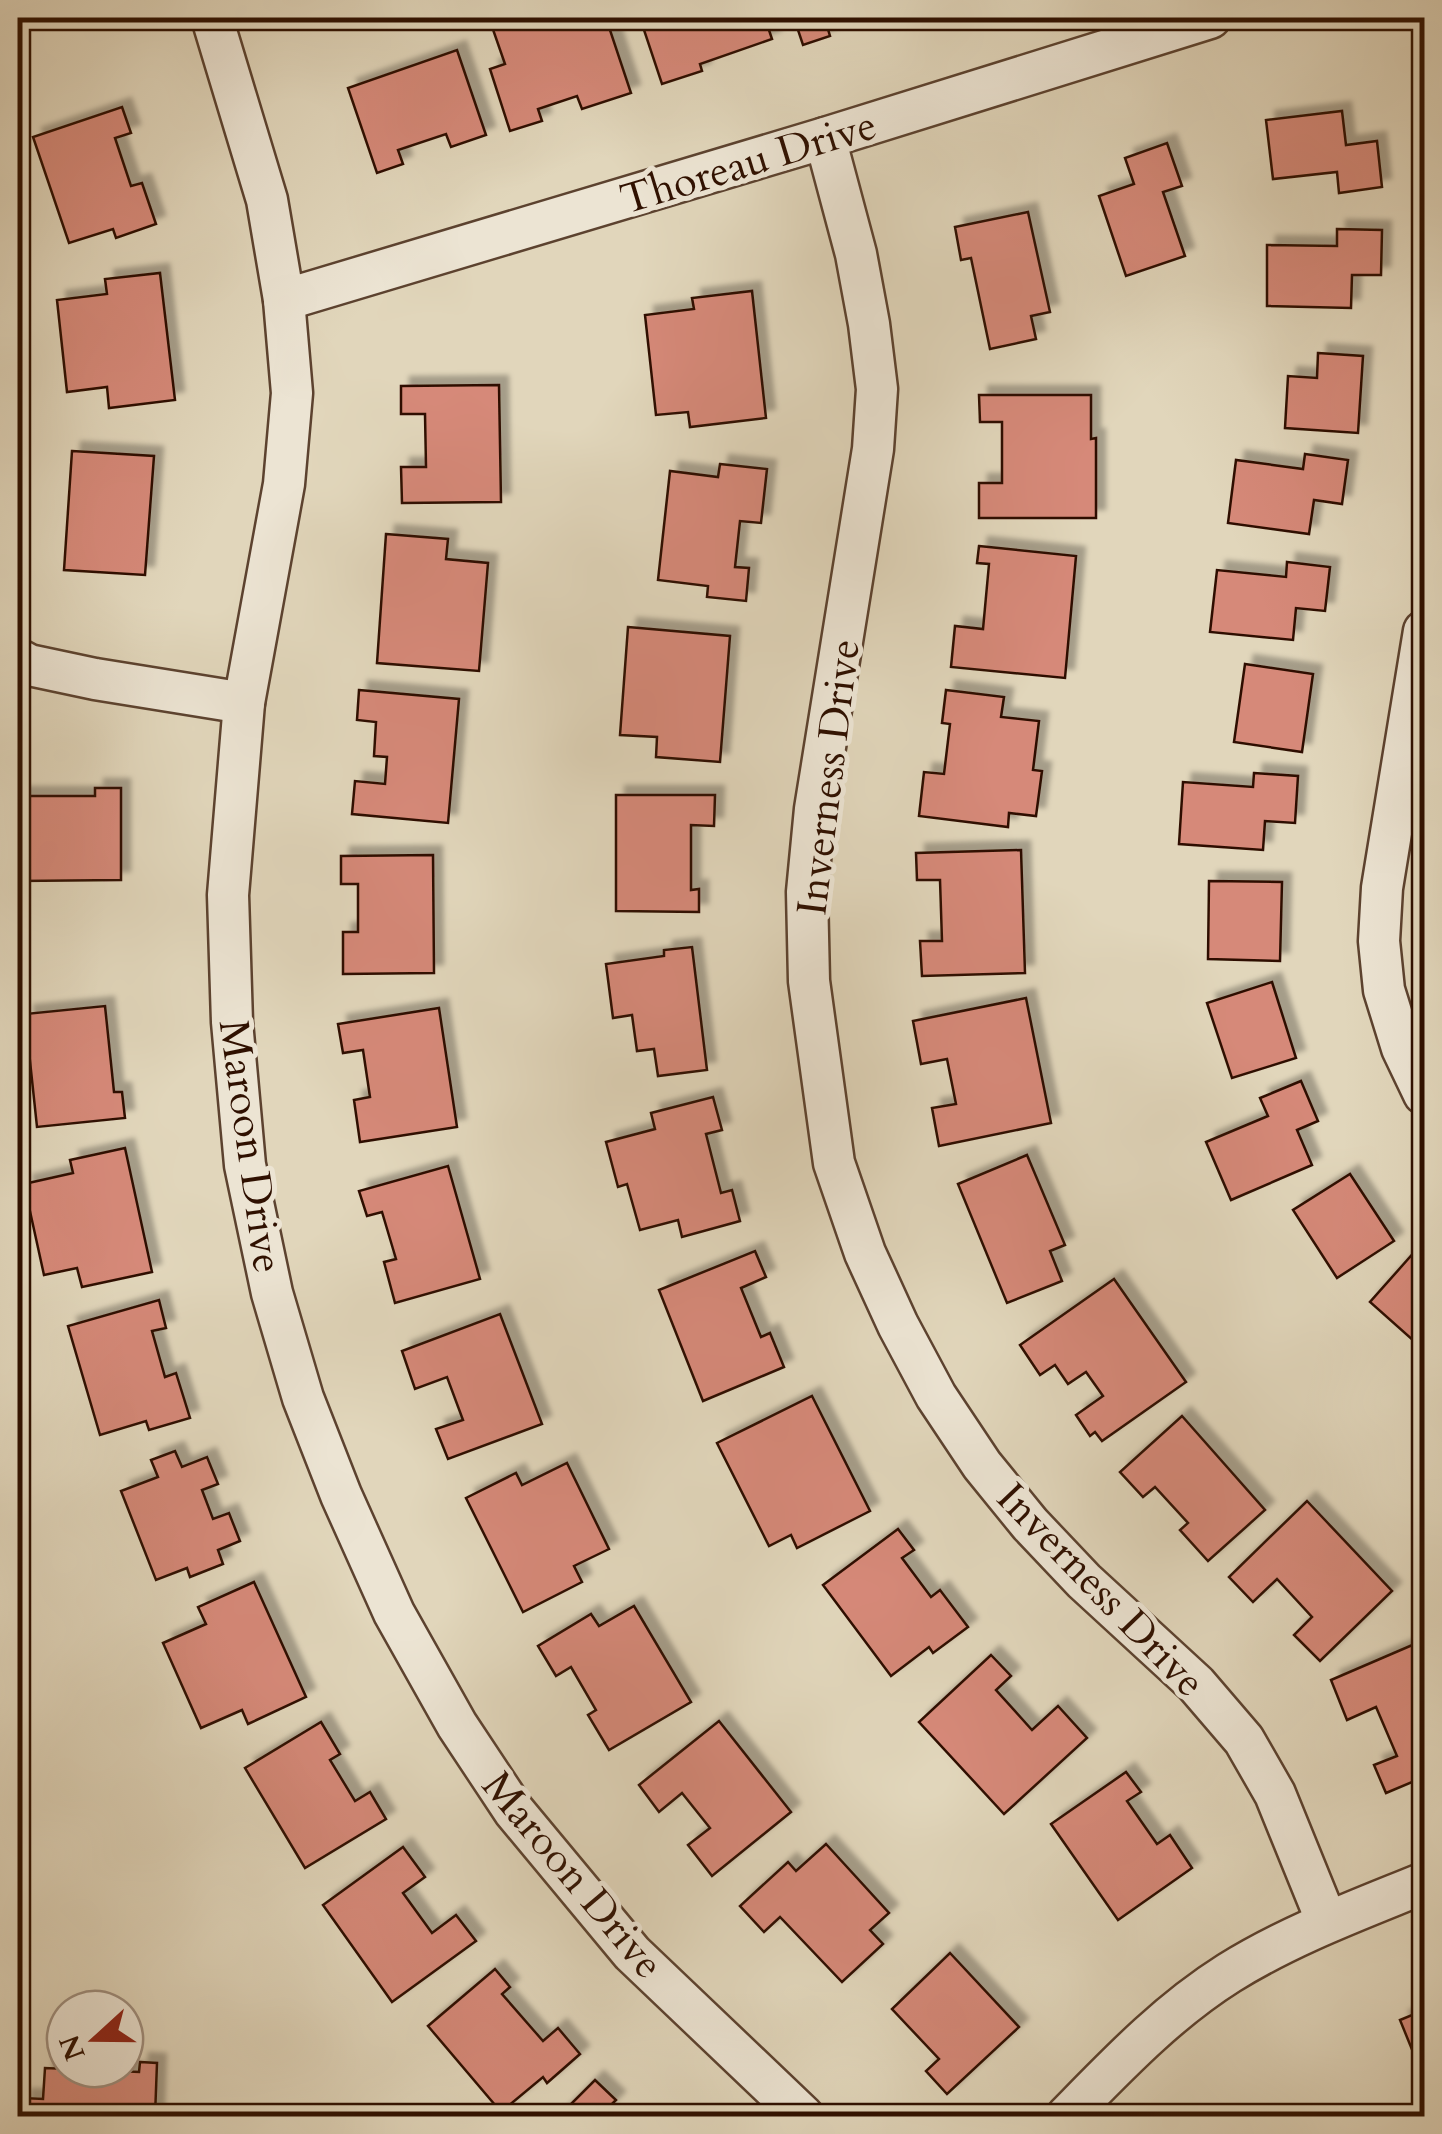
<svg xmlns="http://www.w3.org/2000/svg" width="1442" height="2134" font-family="Cardo,serif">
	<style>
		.building { fill: #d68979; stroke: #2f1000; stroke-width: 2.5; filter: url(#shadow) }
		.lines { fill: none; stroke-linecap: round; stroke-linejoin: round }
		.street-casing { stroke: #5c422f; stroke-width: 45 }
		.street { stroke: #ece4d3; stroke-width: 40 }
		.labels { text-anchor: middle; stroke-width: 10; stroke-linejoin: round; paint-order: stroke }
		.street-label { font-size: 42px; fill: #2f1000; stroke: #ece4d3 }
	</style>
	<defs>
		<filter id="shadow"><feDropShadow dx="9" dy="-9" stdDeviation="2.5" flood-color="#0004"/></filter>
	</defs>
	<rect width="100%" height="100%" fill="#e1d6bb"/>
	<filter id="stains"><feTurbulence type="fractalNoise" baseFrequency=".002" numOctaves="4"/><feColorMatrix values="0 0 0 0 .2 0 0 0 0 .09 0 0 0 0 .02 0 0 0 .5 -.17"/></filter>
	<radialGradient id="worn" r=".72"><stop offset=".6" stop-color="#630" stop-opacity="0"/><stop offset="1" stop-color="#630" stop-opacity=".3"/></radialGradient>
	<g class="building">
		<polygon points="489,18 606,18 631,93 582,109 577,96 538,109 542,121 510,131 490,69 505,64"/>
		<polygon points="640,18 765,18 772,39 700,64 702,71 662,84"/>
		<polygon points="794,18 852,18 827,26 830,36 803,45"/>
		<polygon points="457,50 486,135 451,147 446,134 398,150 403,164 377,173 348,88"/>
		<polygon points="122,107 131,133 115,138 131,186 142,183 156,224 116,238 113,229 69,243 33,137"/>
		<polygon points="1342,111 1346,145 1377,141 1382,187 1339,193 1337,172 1273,179 1266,120"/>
		<polygon points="1167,143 1182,186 1163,192 1185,256 1126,276 1099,196 1134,184 1125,158"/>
		<polygon points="1028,212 1050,312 1031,316 1036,339 990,349 971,258 961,260 955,227"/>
		<polygon points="1337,229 1382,230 1381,275 1352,275 1351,308 1267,306 1267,245 1337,246"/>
		<polygon points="160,273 175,400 109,408 107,387 67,392 57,300 107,294 105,279"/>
		<polygon points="752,291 766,418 690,427 688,412 656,415 645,315 694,309 692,298"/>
		<polygon points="1318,353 1363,356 1358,433 1285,428 1288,376 1317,378"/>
		<polygon points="499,385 501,502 402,503 401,467 426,467 425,414 401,414 401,386"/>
		<polygon points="979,395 1091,395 1091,439 1096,438 1096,518 979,518 979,483 1002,483 1002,422 980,422"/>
		<polygon points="72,451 154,456 145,575 64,570"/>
		<polygon points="1305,454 1348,460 1342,504 1314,500 1309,534 1228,523 1236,460 1303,469"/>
		<polygon points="720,464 767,469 761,523 740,521 735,567 749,568 746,601 707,597 708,586 658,580 670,471 718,477"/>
		<polygon points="386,534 448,539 446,559 488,563 479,671 377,663"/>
		<polygon points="979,546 1076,556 1065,678 951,667 955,626 983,629 989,564 977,563"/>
		<polygon points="1287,562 1330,567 1325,611 1296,608 1293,640 1210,632 1217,570 1286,577"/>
		<polygon points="628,627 730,636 720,762 656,757 657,737 620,735"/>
		<polygon points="1245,664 1313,674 1302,752 1234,742"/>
		<polygon points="359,690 459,699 448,823 352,814 355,781 385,784 387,757 374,756 376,722 357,720"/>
		<polygon points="946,690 1004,697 1001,717 1039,721 1033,770 1042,771 1036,816 1009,813 1008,827 919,816 924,772 944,774 950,724 942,723"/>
		<polygon points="1254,773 1298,776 1295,823 1265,821 1263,850 1179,844 1183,782 1253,787"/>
		<polygon points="95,788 121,788 121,880 18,881 18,796 95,796"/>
		<polygon points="616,795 715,795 714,826 691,825 691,890 699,889 699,912 616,911"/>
		<polygon points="1021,850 1025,973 922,976 920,941 942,941 940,880 917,880 916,853"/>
		<polygon points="433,855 434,973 343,974 343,932 358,932 358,884 341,884 341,856"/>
		<polygon points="1209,881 1282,882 1280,961 1208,959"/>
		<polygon points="692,947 707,1070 658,1076 654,1049 637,1051 632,1015 613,1018 606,964 664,956 664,950"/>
		<polygon points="1272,982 1296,1058 1232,1078 1207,1003"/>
		<polygon points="1026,998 1051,1123 939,1146 932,1108 956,1104 947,1059 921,1064 913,1021"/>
		<polygon points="105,1006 114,1092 122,1092 125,1118 37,1127 25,1014"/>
		<polygon points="439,1008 457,1127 360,1142 354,1100 370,1097 363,1050 343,1053 338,1024"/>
		<polygon points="1301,1081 1318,1121 1297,1130 1312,1165 1231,1200 1206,1142 1268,1116 1260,1098"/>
		<polygon points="713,1097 722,1130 706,1134 721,1193 732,1190 740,1221 682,1237 678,1220 640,1230 627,1184 618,1187 606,1142 655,1129 651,1113"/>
		<polygon points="125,1148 152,1272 82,1287 77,1268 44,1275 24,1184 73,1173 70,1160"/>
		<polygon points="1027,1155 1065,1245 1050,1251 1062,1281 1007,1303 958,1184"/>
		<polygon points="448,1166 480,1279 395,1303 384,1262 396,1259 382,1212 367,1216 359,1191"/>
		<polygon points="1350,1174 1394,1241 1337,1278 1293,1210"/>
		<polygon points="1417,1249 1424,1255 1424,1350 1370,1302"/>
		<polygon points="755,1251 766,1277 741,1288 761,1337 770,1333 784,1367 703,1401 659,1290"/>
		<polygon points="1114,1279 1186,1382 1102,1441 1095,1432 1090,1436 1076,1415 1103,1396 1086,1372 1068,1384 1055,1365 1040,1375 1020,1345"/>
		<polygon points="159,1300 166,1328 152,1331 165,1377 176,1373 190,1418 149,1430 146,1421 100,1435 68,1326"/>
		<polygon points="500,1314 542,1424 448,1459 436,1429 463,1420 447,1377 415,1389 402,1351"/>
		<polygon points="812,1396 870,1511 797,1548 791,1535 769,1546 717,1443"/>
		<polygon points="1182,1416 1265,1510 1208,1561 1180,1530 1188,1523 1155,1487 1143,1497 1120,1472"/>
		<polygon points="175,1451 182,1467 207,1457 218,1484 202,1490 213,1519 229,1513 240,1541 218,1550 223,1564 190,1577 187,1568 156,1580 121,1491 158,1477 151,1460"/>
		<polygon points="567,1463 609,1549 574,1566 582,1582 523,1612 466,1498 516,1473 522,1485"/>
		<polygon points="1307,1501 1392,1591 1320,1661 1294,1635 1312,1617 1277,1579 1253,1602 1229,1577"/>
		<polygon points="898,1529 914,1550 902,1558 931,1597 940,1590 968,1627 933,1653 929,1647 891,1676 823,1585"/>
		<polygon points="254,1582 306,1697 248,1724 242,1710 201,1728 163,1643 206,1624 198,1607"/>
		<polygon points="634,1606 691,1702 609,1750 588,1715 596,1710 571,1667 556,1676 538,1646 591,1614 599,1626"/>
		<polygon points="1424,1640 1424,1777 1386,1793 1374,1765 1397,1756 1376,1707 1347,1720 1331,1680"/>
		<polygon points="991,1655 1011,1676 996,1690 1032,1730 1058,1706 1087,1738 1004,1814 919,1722"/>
		<polygon points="719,1721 791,1812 712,1876 688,1845 710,1828 682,1793 659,1812 639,1785"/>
		<polygon points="321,1722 340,1754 330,1760 355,1801 370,1792 386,1819 305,1868 245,1768"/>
		<polygon points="1126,1772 1141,1792 1127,1801 1157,1844 1170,1835 1192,1868 1118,1920 1051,1824"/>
		<polygon points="826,1844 889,1913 870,1930 883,1944 842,1982 780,1917 764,1932 740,1906 788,1862 796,1871"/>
		<polygon points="403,1847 425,1877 403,1893 432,1933 456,1915 476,1941 392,2002 323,1905"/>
		<polygon points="950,1953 1019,2027 947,2094 926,2071 939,2059 892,2009"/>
		<polygon points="495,1969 510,1987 502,1994 543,2041 558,2028 580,2054 547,2083 543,2077 501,2112 428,2026"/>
		<polygon points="1424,2010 1424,2079 1400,2020"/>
		<polygon points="140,2062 157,2063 155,2116 22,2116 23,2098 43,2099 45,2068 139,2072"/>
		<polygon points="595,2080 616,2100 600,2116 559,2116"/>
	</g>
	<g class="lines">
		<g class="street-casing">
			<g id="street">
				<polyline points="212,18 267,200 284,300 292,393 284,484 244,703 228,895 232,1022 245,1165 272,1293 303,1398 341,1495 394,1613 457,1725 514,1811 632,1953 803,2116"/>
				<polyline points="825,138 856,254 869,324 877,389 873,449 815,809 807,892 809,981 834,1163 865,1253 898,1325 936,1396 982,1465 1030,1524 1084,1581 1196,1684 1244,1740 1275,1794 1327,1922"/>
				<polyline points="284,300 825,138 1210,18"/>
				<polyline points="1424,631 1382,888 1379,941 1384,990 1402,1048 1424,1094"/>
				<polyline points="18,659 29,665 95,679 244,703"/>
				<path d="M1067 2116C1117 2065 1167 2012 1229 1973 1290 1935 1358 1910 1424 1883"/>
			</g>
		</g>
		<use href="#street" class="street"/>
	</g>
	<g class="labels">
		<g class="street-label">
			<text transform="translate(748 161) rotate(-17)" y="15">Thoreau Drive</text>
			<text transform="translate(827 777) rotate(-83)" y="15">Inverness Drive</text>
			<text transform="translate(252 1146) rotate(82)" y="15">Maroon Drive</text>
			<text transform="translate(1102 1589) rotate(46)" y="15">Inverness Drive</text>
			<text transform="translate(574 1874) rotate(50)" y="15">Maroon Drive</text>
		</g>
	</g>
	<rect width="1442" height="2134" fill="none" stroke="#e1d6bb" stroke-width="60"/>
	<rect x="20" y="20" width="1402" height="2094" fill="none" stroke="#2f1000" stroke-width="5"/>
	<rect x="30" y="30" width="1382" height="2074" fill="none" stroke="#2f1000" stroke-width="2.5"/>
	<g transform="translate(95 2039) rotate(249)"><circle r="48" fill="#ece4d3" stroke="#a08f7f" stroke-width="2.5"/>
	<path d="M0-8L18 38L0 25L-18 38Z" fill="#8f2418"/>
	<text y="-15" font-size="28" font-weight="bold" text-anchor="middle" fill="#2f1000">N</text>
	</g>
	<rect width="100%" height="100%" filter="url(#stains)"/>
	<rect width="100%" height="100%" fill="url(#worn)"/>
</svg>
